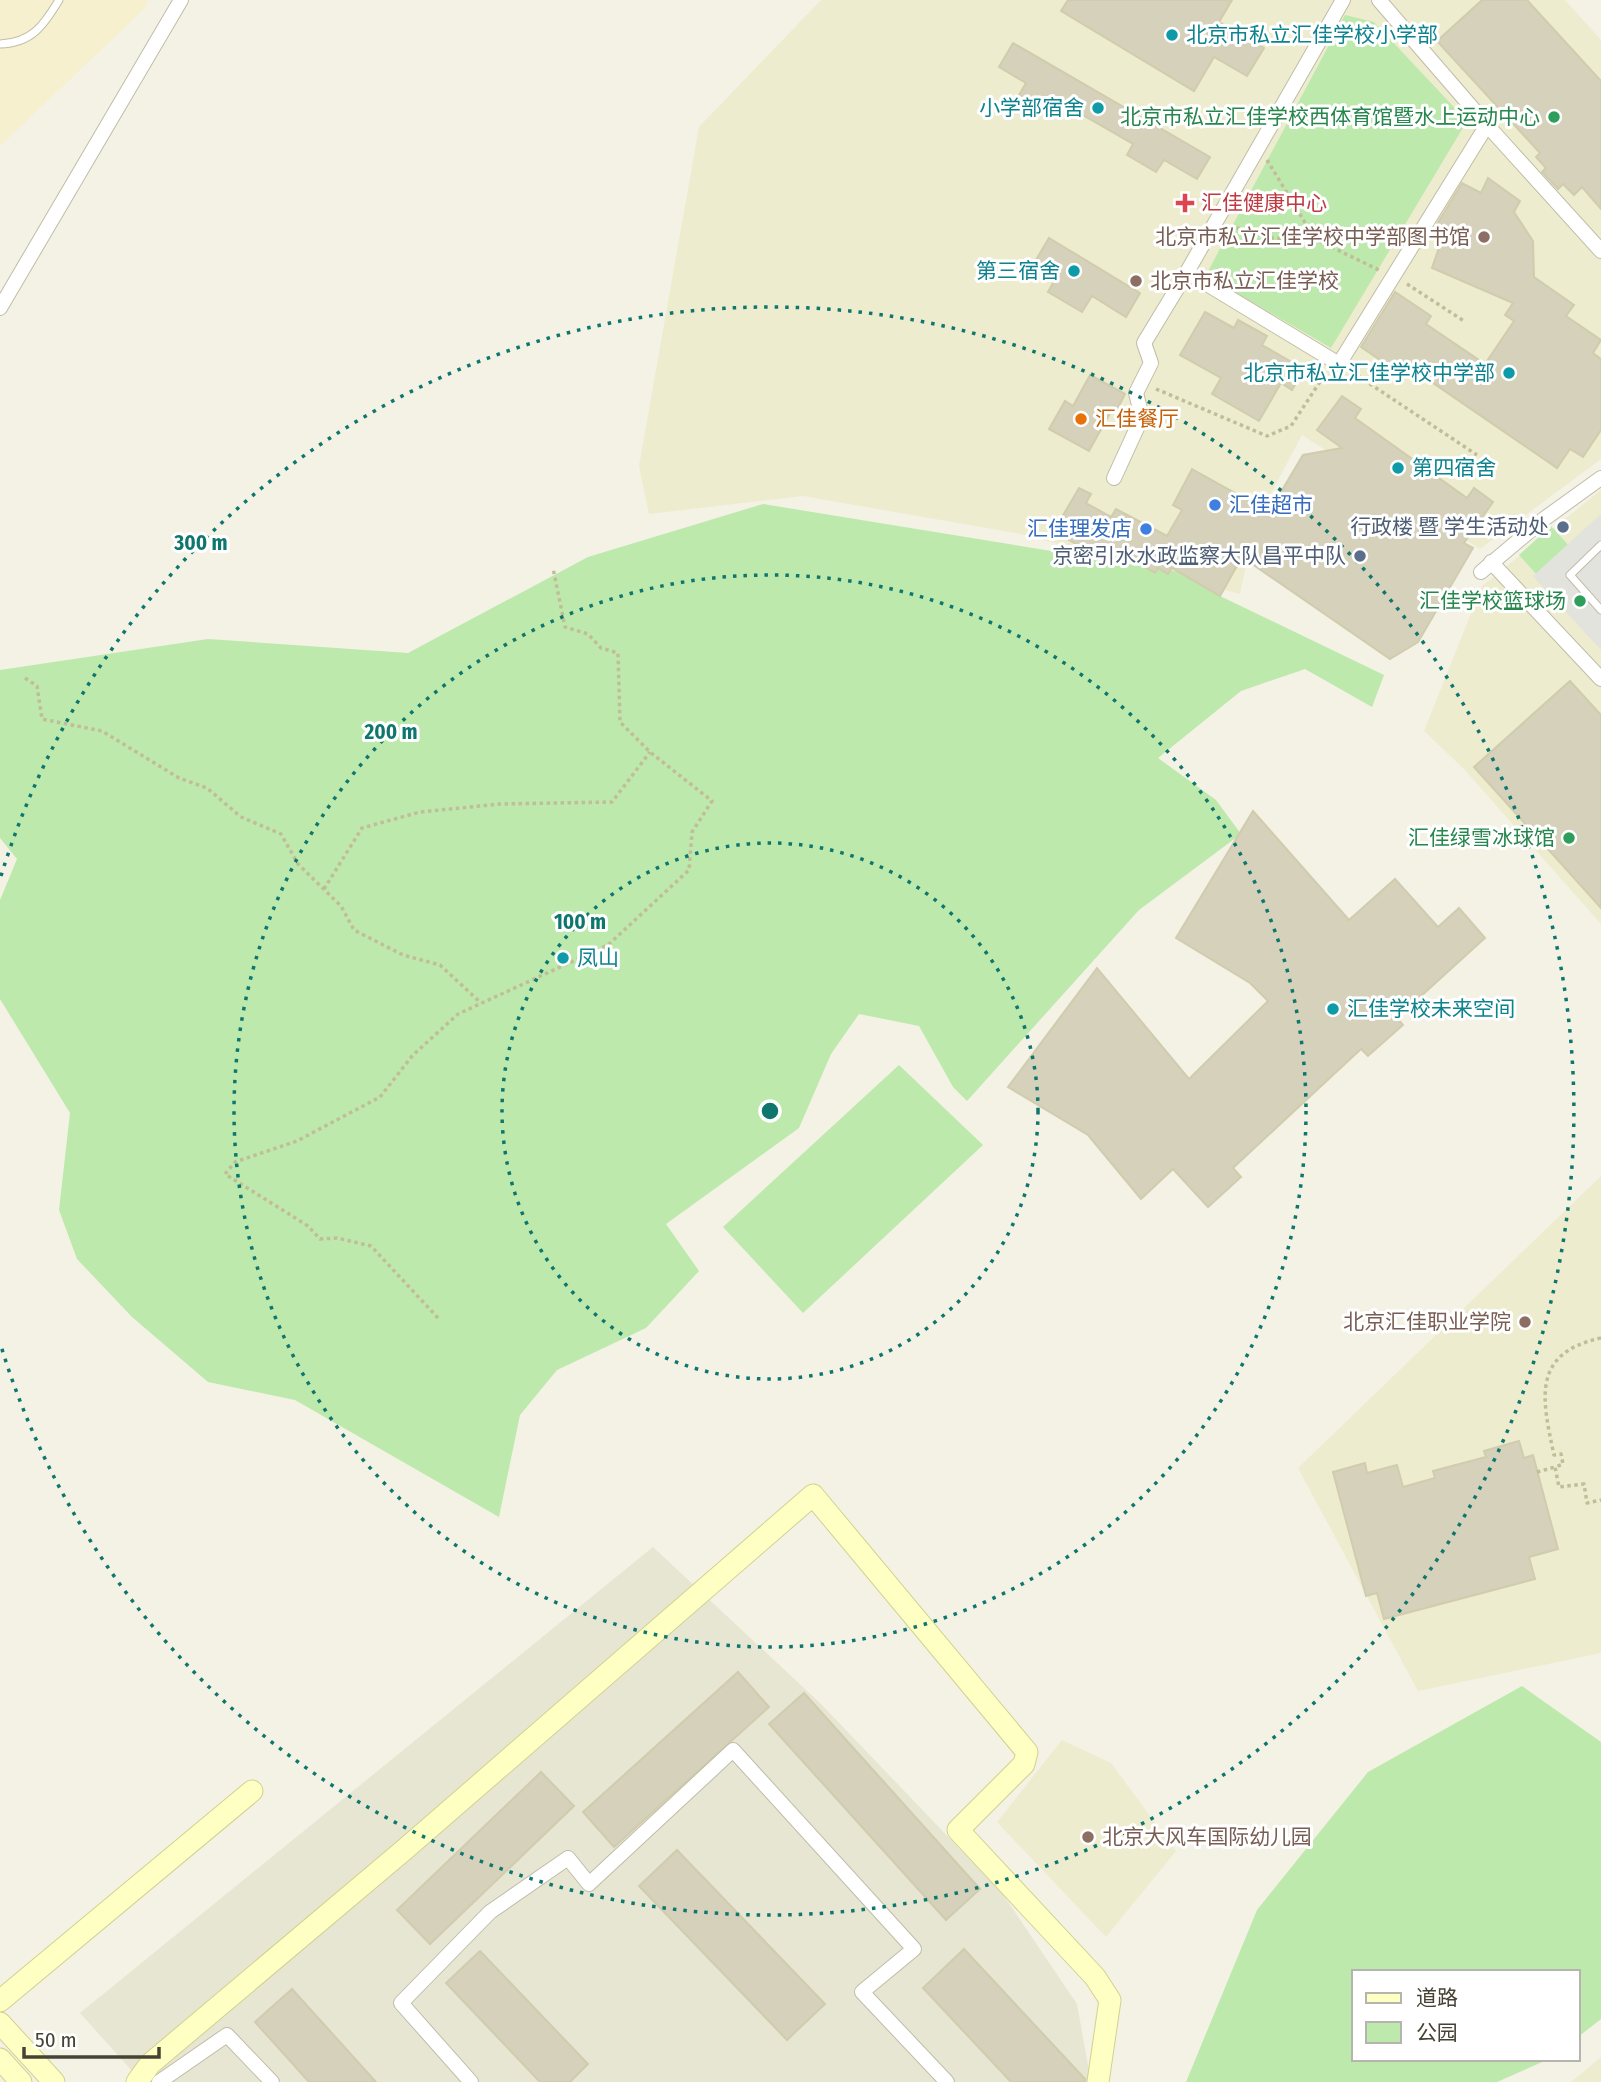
<svg xmlns="http://www.w3.org/2000/svg" width="1601" height="2082" font-family="'Fira Sans Condensed','Noto Sans SC',sans-serif">
	<style>
		.residential { fill: #e7e6d3 }
		.commercial { fill: #f6f0cf }
		.education { fill: #edecce }
		.green { fill: #bde9ac }
		.parking { fill: #e3e3dd }
		.building { fill: #d5d1ba; stroke: #d0ccad; stroke-width: 2 }
		.lines { fill: none; stroke-linecap: round; stroke-linejoin: round }
		.lane-casing { stroke: #bfbda7; stroke-width: 9 }
		.street-casing { stroke: #bfbda7; stroke-width: 16 }
		.secondary-casing { stroke: #d2d191; stroke-width: 23 }
		.path { stroke: #c1bd98; stroke-width: 3.5; stroke-dasharray: 3.5 3.5; stroke-linecap: butt }
		.lane { stroke: #fff; stroke-width: 7 }
		.street { stroke: #fff; stroke-width: 14 }
		.secondary { stroke: #feffc3; stroke-width: 21 }
		.ring { fill: none; stroke: #0f766e; stroke-width: 3.5; stroke-dasharray: 3.5 7 }
		.culture-dot { fill: #0f9aa8; stroke: #fff; stroke-width: 2.5 }
		.leisure-dot { fill: #2e9e5b; stroke: #fff; stroke-width: 2.5 }
		.health-dot { fill: #e0444e; stroke: #fff; stroke-width: 2.5 }
		.education-dot { fill: #8d6e63; stroke: #fff; stroke-width: 2.5 }
		.food-dot { fill: #e8710a; stroke: #fff; stroke-width: 2.5 }
		.shop-dot { fill: #3f7fe0; stroke: #fff; stroke-width: 2.5 }
		.service-dot { fill: #5c6f8a; stroke: #fff; stroke-width: 2.5 }
		.labels { text-anchor: middle; stroke-width: 6; stroke-linejoin: round; paint-order: stroke }
		.culture-label { font-size: 21px; fill: #0d838f; stroke: #fff; text-anchor: start }
		.leisure-label { font-size: 21px; fill: #27864d; stroke: #fff; text-anchor: end }
		.health-label { font-size: 21px; fill: #be3a42; stroke: #fff; text-anchor: start }
		.education-label { font-size: 21px; fill: #785e54; stroke: #fff; text-anchor: end }
		.food-label { font-size: 21px; fill: #c56008; stroke: #fff; text-anchor: start }
		.shop-label { font-size: 21px; fill: #366cbe; stroke: #fff; text-anchor: start }
		.service-label { font-size: 21px; fill: #4e5e75; stroke: #fff; text-anchor: end }
		.centre { fill: #0f766e; stroke: #fff; stroke-width: 3.5 }
		.ring-label { font-size: 21px; text-anchor: middle; font-weight: bold; fill: #0f766e; stroke: #fff; stroke-width: 6; stroke-linejoin: round; paint-order: stroke }
	</style>
	<rect width="100%" height="100%" fill="#f3f2e5"/>
	<polygon class="residential" points="653,1547 820,1703 1002,1893 1077,2004 1089,2071 1087,2082 142,2082 80,2013"/>
	<polygon class="commercial" points="0,0 148,0 146,7 0,146"/>
	<g class="education">
		<polygon points="821,0 1565,0 1601,40 1601,459 1480,549 1302,435 1255,523 1240,594 1021,534 803,496 649,514 639,466 699,127"/>
		<polygon points="1601,490 1601,924 1464,769 1424,731 1482,586"/>
		<polygon points="1601,1176 1601,1653 1418,1691 1298,1468"/>
		<polygon points="1062,1740 1111,1763 1176,1851 1106,1937 997,1822"/>
		<polygon points="1601,2057 1601,2082 1571,2082"/>
	</g>
	<g class="green">
		<polygon points="1345,15 1374,22 1467,121 1331,348 1206,275"/>
		<polygon points="763,504 1192,574 1220,596 1384,675 1372,707 1305,669 1241,691 1158,758 1216,800 1241,834 1139,910 967,1101 953,1087 919,1026 859,1014 831,1054 799,1128 666,1224 699,1271 646,1328 557,1370 520,1415 499,1517 295,1400 208,1382 132,1317 77,1259 59,1210 70,1113 0,999 0,900 17,859 0,838 0,670 208,639 408,653 588,557"/>
		<polygon points="1551,526 1570,547 1601,646 1519,555"/>
		<polygon points="899,1065 983,1145 803,1313 723,1227"/>
		<polygon points="1522,1686 1601,1742 1601,2019 1578,2037 1578,1972 1354,1972 1354,2059 1549,2059 1497,2082 1186,2082 1257,1910 1368,1772"/>
	</g>
	<polygon class="parking" points="1601,514 1601,650 1533,576"/>
	<g class="building">
		<polygon points="1068,0 1232,0 1219,22 1264,48 1247,76 1214,57 1194,91 1061,11"/>
		<polygon points="1482,0 1527,0 1601,81 1601,209 1582,187 1574,195 1563,184 1558,189 1542,172 1546,168 1536,157 1540,153 1437,41"/>
		<polygon points="1013,43 1210,157 1197,179 1164,160 1156,172 1127,155 1133,144 1060,102 1053,114 1019,95 1026,83 999,67"/>
		<polygon points="1488,178 1520,201 1514,212 1533,241 1534,277 1574,305 1566,316 1601,340 1593,353 1601,359 1601,430 1583,457 1570,449 1557,468 1411,368 1405,377 1361,347 1395,292 1431,316 1426,324 1485,364 1514,321 1505,315 1513,303 1432,268 1441,242 1431,234 1462,183 1481,193"/>
		<polygon points="1049,238 1140,293 1126,317 1092,296 1082,312 1048,292 1056,278 1033,265"/>
		<polygon points="1205,312 1234,328 1238,320 1267,336 1262,345 1304,369 1292,390 1281,383 1259,421 1212,394 1221,378 1180,355"/>
		<polygon points="1090,375 1125,394 1118,408 1114,406 1089,451 1049,429 1065,401 1073,406"/>
		<polygon points="1342,396 1361,409 1355,418 1467,498 1474,488 1493,502 1464,543 1473,548 1418,642 1390,659 1242,557 1220,596 1172,568 1168,574 1158,568 1155,573 1115,550 1111,557 1102,551 1099,558 1064,537 1068,530 1058,524 1079,488 1091,494 1086,503 1111,517 1116,509 1167,536 1182,510 1173,505 1192,469 1269,512 1303,455 1342,448 1317,430"/>
		<polygon points="1570,681 1601,715 1601,908 1474,767"/>
		<polygon points="1253,811 1349,920 1395,879 1438,927 1459,908 1485,938 1397,1018 1403,1025 1368,1056 1361,1049 1233,1168 1241,1177 1208,1207 1173,1169 1141,1199 1088,1135 1008,1087 1097,968 1189,1079 1268,1001 1250,983 1176,938"/>
		<polygon points="1519,1441 1524,1458 1533,1455 1558,1549 1529,1557 1535,1579 1384,1619 1377,1593 1366,1596 1333,1472 1365,1463 1367,1473 1397,1465 1403,1487 1435,1478 1433,1471 1486,1457 1484,1451"/>
		<polygon points="738,1672 769,1707 614,1847 583,1812"/>
		<polygon points="804,1693 980,1889 946,1920 769,1724"/>
		<polygon points="541,1772 574,1806 430,1944 397,1910"/>
		<polygon points="677,1850 825,2004 787,2040 639,1886"/>
		<polygon points="964,1949 1085,2079 1085,2082 1011,2082 923,1988"/>
		<polygon points="480,1951 588,2064 570,2082 540,2082 446,1983"/>
		<polygon points="292,1989 376,2082 309,2082 255,2022"/>
	</g>
	<g class="lines">
		<g class="lane-casing">
			<g id="lane">
				<path d="M0 44C32 43 44 25 59 0"/>
				<polyline points="1601,545 1570,575 1601,610"/>
			</g>
		</g>
		<g class="street-casing">
			<g id="street">
				<polyline points="1343,0 1187,272 1339,364 1487,125 1601,251"/>
				<polyline points="1379,0 1487,125"/>
				<polyline points="0,308 181,0"/>
				<polyline points="1114,478 1142,417 1136,393 1151,363 1144,343 1187,272"/>
				<polyline points="1491,562 1601,679"/>
				<polyline points="1481,572 1544,519 1601,478"/>
				<polyline points="159,2082 227,2035 272,2082"/>
				<polyline points="471,2082 401,2003 490,1912 568,1858 589,1884 733,1750 914,1949 862,1992 947,2082"/>
			</g>
		</g>
		<g class="secondary-casing">
			<g id="secondary">
				<polyline points="0,2001 252,1791"/>
				<polyline points="0,2023 54,2082"/>
				<polyline points="0,2059 21,2082"/>
				<polyline points="137,2082 150,2064 404,1850 813,1495 1027,1752 1024,1764 958,1830 1095,1977 1110,2000 1098,2082"/>
			</g>
		</g>
		<g class="path">
			<polyline points="1267,160 1315,239"/>
			<polyline points="1230,226 1271,238 1315,239 1381,271"/>
			<polyline points="1407,284 1464,321"/>
			<polyline points="1352,372 1477,455"/>
			<polyline points="1156,389 1267,436 1291,426 1325,374"/>
			<polyline points="25,678 37,686 42,719 102,731 179,778 207,788 241,817 281,834 298,864 341,906 354,930 403,955 440,965 481,1003"/>
			<polyline points="324,889 362,828 420,812 500,804 612,802 650,752"/>
			<polyline points="438,1318 371,1246 337,1238 320,1239 308,1226 225,1174 235,1162 297,1141 380,1097 413,1055 458,1014 608,945 689,870 692,832 712,801 650,752 620,722 618,653 601,648 588,634 565,627 553,568"/>
			<path d="M1601 1338C1531 1353 1542 1399 1554 1455L1561 1454 1563 1464 1555 1467 1559 1487 1584 1484 1587 1503 1601 1500"/>
			<polyline points="1537,1472 1555,1467"/>
		</g>
		<use href="#lane" class="lane"/>
		<use href="#street" class="street"/>
		<use href="#secondary" class="secondary"/>
	</g>
	<g class="ring">
		<circle cx="770" cy="1111" r="268"/>
		<circle cx="770" cy="1111" r="536"/>
		<path d="M1 876A804 804 0 1 1 1 1346"/>
	</g>
	<g class="culture-dot">
		<circle cx="1172" cy="35" r="7"/>
		<circle cx="1098" cy="108" r="7"/>
		<circle cx="1074" cy="271" r="7"/>
		<circle cx="1509" cy="373" r="7"/>
		<circle cx="1398" cy="468" r="7"/>
		<circle cx="563" cy="958" r="7"/>
		<circle cx="1333" cy="1009" r="7"/>
	</g>
	<g class="leisure-dot">
		<circle cx="1554" cy="117" r="7"/>
		<circle cx="1580" cy="601" r="7"/>
		<circle cx="1569" cy="838" r="7"/>
	</g>
	<path class="health-dot" d="M1181.5 192.5h7v7h7v7h-7v7h-7v-7h-7v-7h7z"/>
	<g class="education-dot">
		<circle cx="1484" cy="237" r="7"/>
		<circle cx="1136" cy="281" r="7"/>
		<circle cx="1525" cy="1322" r="7"/>
		<circle cx="1088" cy="1837" r="7"/>
	</g>
	<circle class="food-dot" cx="1081" cy="419" r="7"/>
	<g class="shop-dot">
		<circle cx="1215" cy="505" r="7"/>
		<circle cx="1146" cy="529" r="7"/>
	</g>
	<g class="service-dot">
		<circle cx="1563" cy="527" r="7"/>
		<circle cx="1360" cy="556" r="7"/>
	</g>
	<g class="labels">
		<g class="culture-label">
			<text x="1186" y="42">北京市私立汇佳学校小学部</text>
			<text x="1084" y="115" text-anchor="end">小学部宿舍</text>
			<text x="1060" y="278" text-anchor="end">第三宿舍</text>
			<text x="1495" y="380" text-anchor="end">北京市私立汇佳学校中学部</text>
			<text x="1412" y="475">第四宿舍</text>
			<text x="577" y="965">凤山</text>
			<text x="1347" y="1016">汇佳学校未来空间</text>
		</g>
		<g class="leisure-label">
			<text x="1540" y="124">北京市私立汇佳学校西体育馆暨水上运动中心</text>
			<text x="1566" y="608">汇佳学校篮球场</text>
			<text x="1555" y="845">汇佳绿雪冰球馆</text>
		</g>
		<g class="health-label">
			<text x="1201" y="210">汇佳健康中心</text>
		</g>
		<g class="education-label">
			<text x="1470" y="244">北京市私立汇佳学校中学部图书馆</text>
			<text x="1150" y="288" text-anchor="start">北京市私立汇佳学校</text>
			<text x="1511" y="1329">北京汇佳职业学院</text>
			<text x="1102" y="1844" text-anchor="start">北京大风车国际幼儿园</text>
		</g>
		<g class="food-label">
			<text x="1095" y="426">汇佳餐厅</text>
		</g>
		<g class="shop-label">
			<text x="1229" y="512">汇佳超市</text>
			<text x="1132" y="536" text-anchor="end">汇佳理发店</text>
		</g>
		<g class="service-label">
			<text x="1549" y="534">行政楼 暨 学生活动处</text>
			<text x="1346" y="563">京密引水水政监察大队昌平中队</text>
		</g>
	</g>
	<circle cx="770" cy="1111" r="10" class="centre"/>
	<g class="ring-label">
		<text x="201" y="550">300 m</text>
		<text x="391" y="739">200 m</text>
		<text x="580" y="929">100 m</text>
	</g>
	<rect x="1352" y="1970" width="228" height="91" fill="#ffffff" stroke="#b5b4ae" stroke-width="2"/>
	<rect x="1366" y="1993" width="35" height="10" fill="#feffc3" stroke="#b5b4ae" stroke-width="2"/>
	<text x="1416" y="2005" font-size="21" fill="#464334">道路</text>
	<rect x="1366" y="2022" width="35" height="21" fill="#bde9ac" stroke="#b5b4ae" stroke-width="2"/>
	<text x="1416" y="2040" font-size="21" fill="#464334">公园</text>
	<path d="M24 2047v10h135v-10" fill="none" stroke="#464334" stroke-width="3.5"/>
	<text x="35" y="2047" font-size="21" fill="#464334" stroke="#ffffff" stroke-width="5" paint-order="stroke">50 m</text>
</svg>
